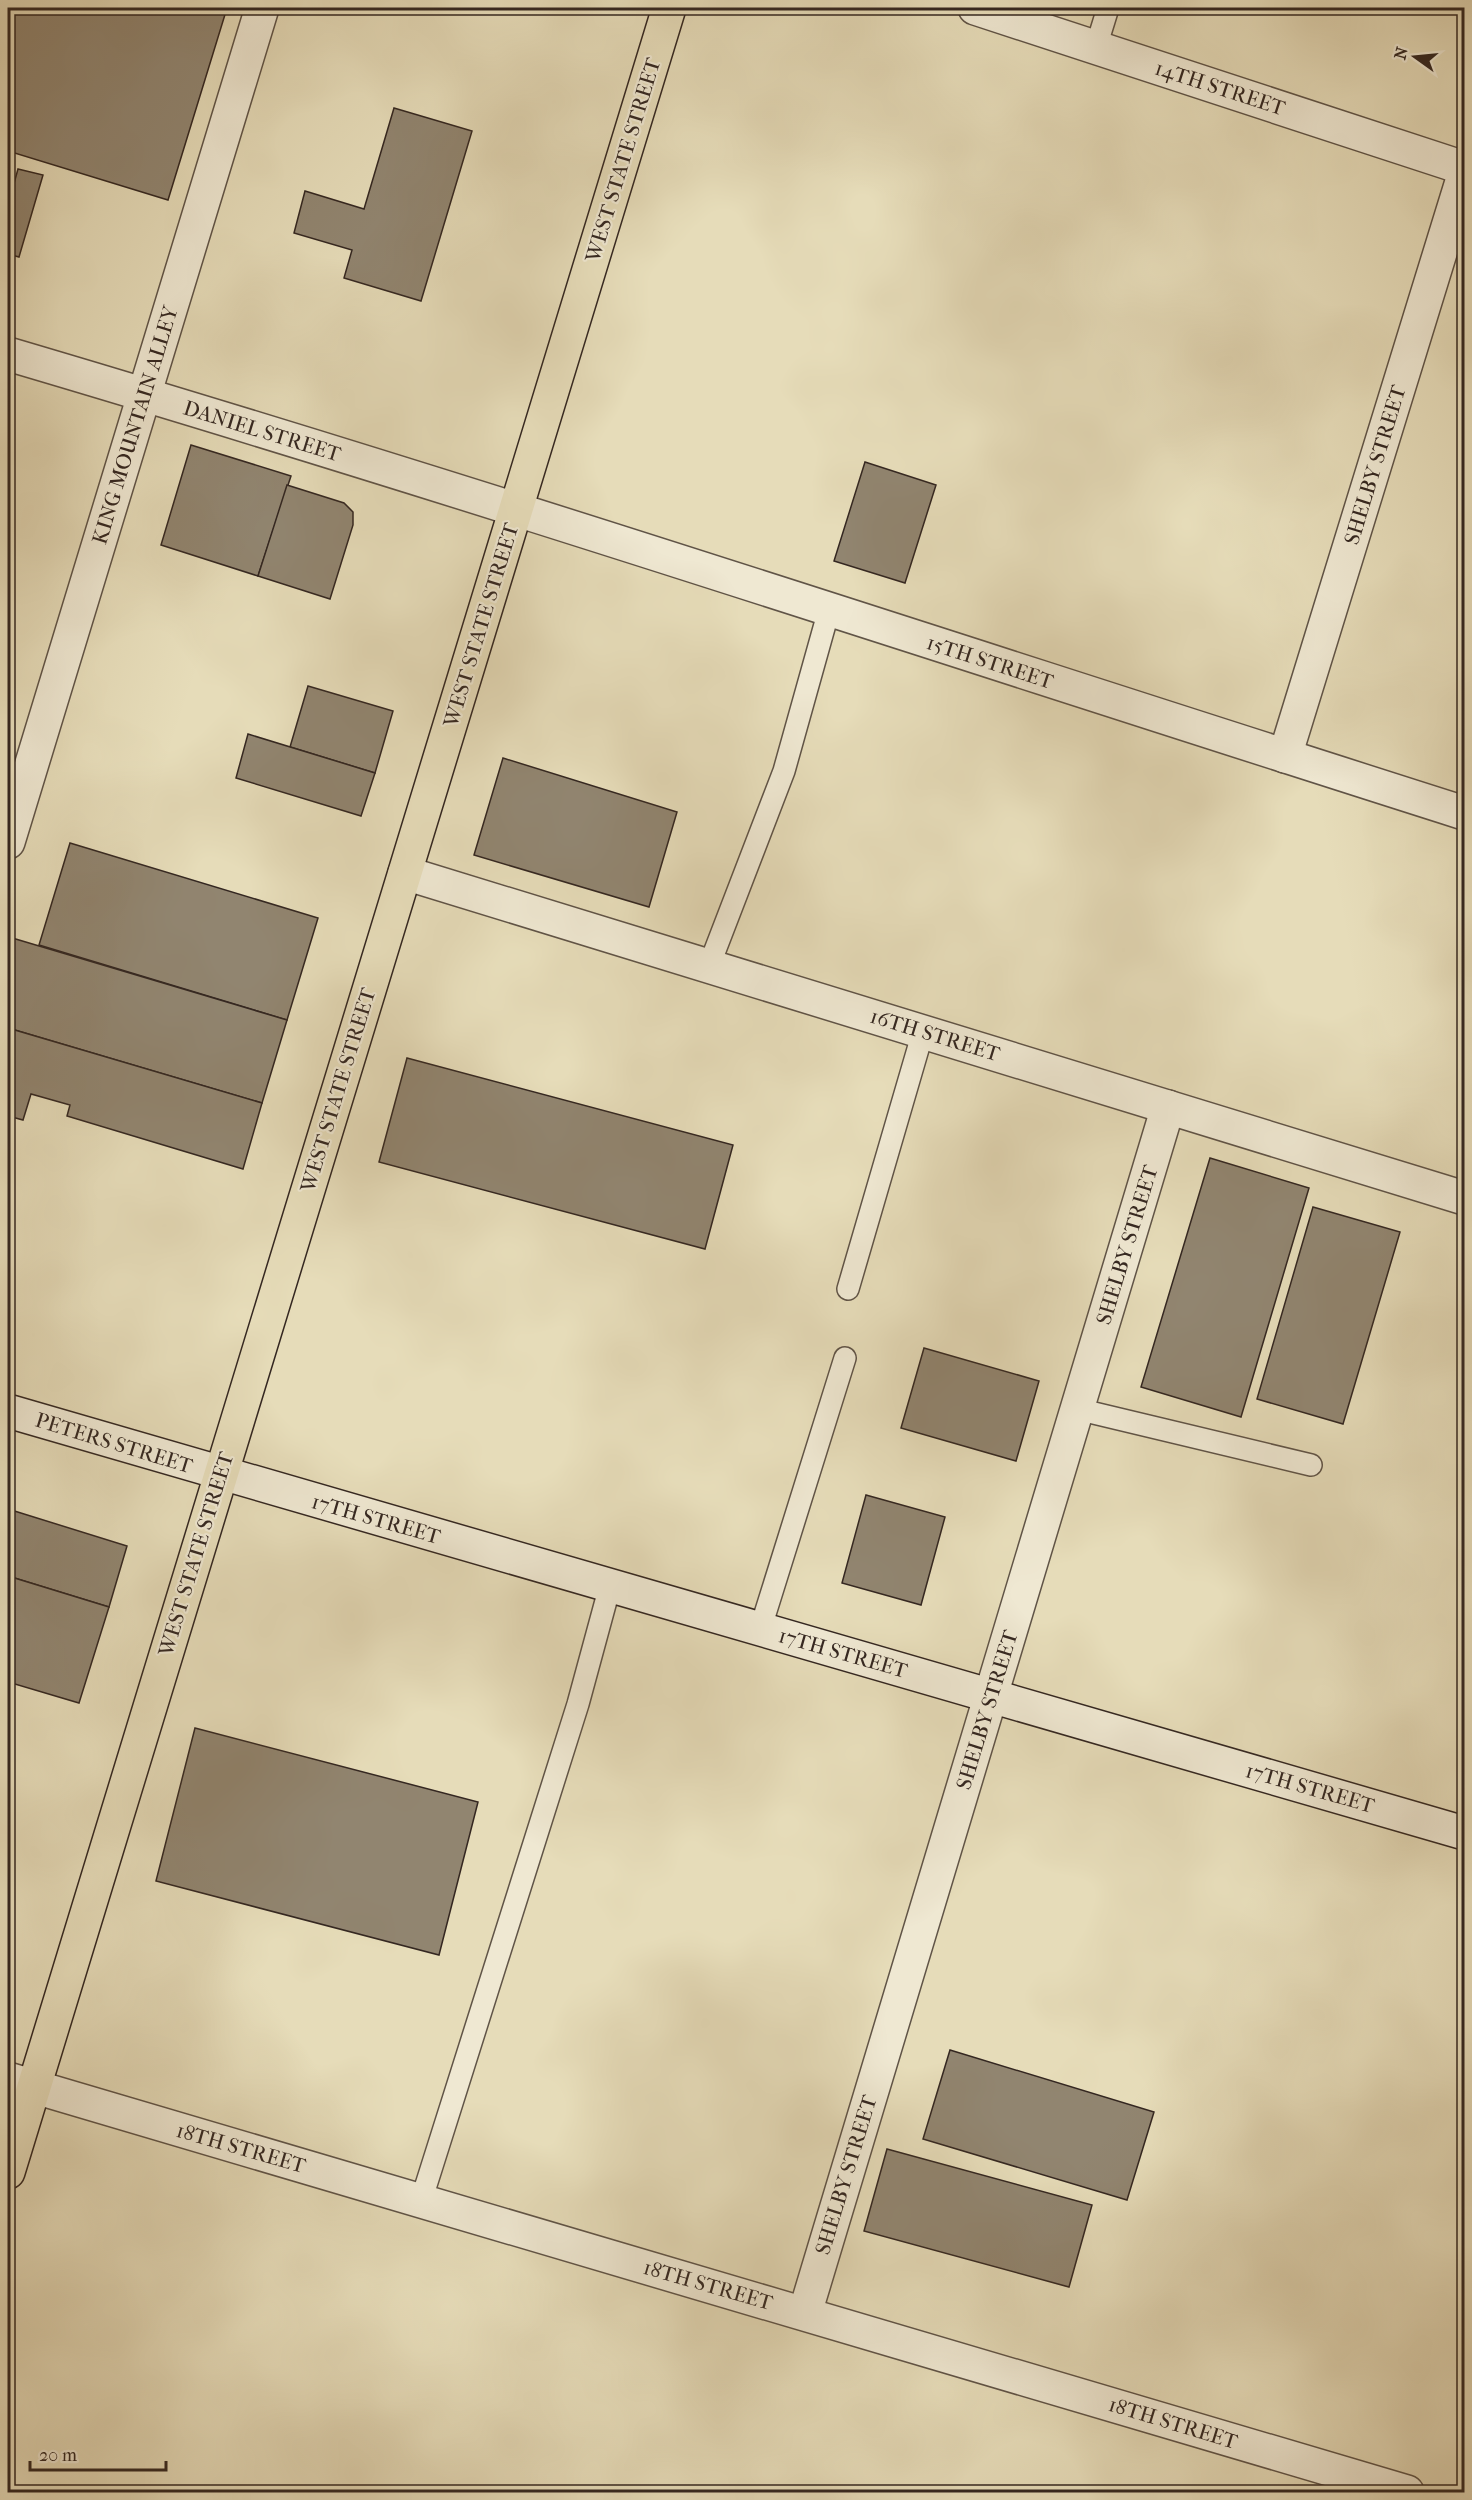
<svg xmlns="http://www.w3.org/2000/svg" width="1472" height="2500" font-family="'IM FELL French Canon',serif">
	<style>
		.building { fill: #918570; stroke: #342721; stroke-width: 1.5 }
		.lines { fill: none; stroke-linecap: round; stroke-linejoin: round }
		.lane-casing { stroke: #605447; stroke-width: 24 }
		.street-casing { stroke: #605447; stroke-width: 36 }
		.secondary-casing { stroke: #342721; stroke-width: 36 }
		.primary-casing { stroke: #342721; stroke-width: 36 }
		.lane { stroke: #efe8d2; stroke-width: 21 }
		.street { stroke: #efe8d2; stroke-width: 33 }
		.secondary { stroke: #efe8d2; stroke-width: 33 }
		.primary { stroke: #e6dcb9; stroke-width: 33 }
		.labels { text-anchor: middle; stroke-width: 4.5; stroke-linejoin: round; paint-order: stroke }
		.street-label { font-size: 21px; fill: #342721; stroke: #efe8d2 }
	</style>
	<rect width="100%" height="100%" fill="#e6dcb9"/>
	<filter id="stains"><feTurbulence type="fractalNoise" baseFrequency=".00333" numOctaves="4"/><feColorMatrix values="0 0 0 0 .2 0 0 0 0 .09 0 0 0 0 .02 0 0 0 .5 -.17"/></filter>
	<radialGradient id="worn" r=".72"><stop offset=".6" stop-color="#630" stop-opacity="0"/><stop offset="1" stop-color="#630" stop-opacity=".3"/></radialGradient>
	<g class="building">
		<polygon points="8,8 227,8 168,200 8,151"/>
		<polygon points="394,108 472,131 421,301 344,278 352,250 294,233 305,191 364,209"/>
		<polygon points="18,169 43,175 19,257 8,254 8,205"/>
		<polygon points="191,445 291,476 258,576 161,545"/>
		<polygon points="865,462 936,485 905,583 834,561"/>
		<polygon points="287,485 344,503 353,512 353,525 330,599 258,576"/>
		<polygon points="308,686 393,711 375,773 290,747"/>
		<polygon points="248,734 375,773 361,816 236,778"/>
		<polygon points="503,758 677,812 649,907 474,855"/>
		<polygon points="70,843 318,918 287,1020 39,945"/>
		<polygon points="9,937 287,1020 262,1103 8,1028"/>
		<polygon points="8,1028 262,1103 243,1169 67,1116 70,1105 31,1094 23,1120 8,1116"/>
		<polygon points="407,1058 733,1145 705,1249 379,1162"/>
		<polygon points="1210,1158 1309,1188 1241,1417 1141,1387"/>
		<polygon points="1313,1207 1400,1232 1343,1424 1257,1399"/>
		<polygon points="924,1348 1039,1381 1016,1461 901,1428"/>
		<polygon points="866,1495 945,1517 921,1605 842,1583"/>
		<polygon points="8,1509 127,1546 109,1607 8,1576"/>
		<polygon points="8,1576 109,1607 79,1703 8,1682"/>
		<polygon points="195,1728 478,1802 439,1955 156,1881"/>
		<polygon points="950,2050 1154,2112 1127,2200 923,2139"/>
		<polygon points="887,2149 1092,2205 1069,2287 864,2231"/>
	</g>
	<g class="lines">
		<g class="lane-casing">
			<g id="lane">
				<polyline points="1096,47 1108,8"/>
				<polyline points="709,966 784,771 829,610"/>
				<polyline points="848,1289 923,1032"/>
				<polyline points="1077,1409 1311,1465"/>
				<polyline points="760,1630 845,1358"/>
				<polyline points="421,2201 578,1704 610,1586"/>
			</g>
		</g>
		<g class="street-casing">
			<g id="street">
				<polyline points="975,8 1464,168"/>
				<path d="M8 354C496 498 979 659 1464 813"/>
				<polyline points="1285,756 1464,175"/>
				<polyline points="8,842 262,8"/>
				<polyline points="405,873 1464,1198"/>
				<polyline points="8,2079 1407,2492"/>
				<polyline points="805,2313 1168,1107"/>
			</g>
		</g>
		<g class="secondary-casing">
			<polyline id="secondary" points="8,1411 1464,1833"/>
		</g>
		<g class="primary-casing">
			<polyline id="primary" points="8,2172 669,8"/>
		</g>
		<use href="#lane" class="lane"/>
		<use href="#street" class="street"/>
		<use href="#secondary" class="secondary"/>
		<use href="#primary" class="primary"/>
	</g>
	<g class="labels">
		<g class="street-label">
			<text transform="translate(1220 88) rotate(18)" y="7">14TH STREET</text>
			<text transform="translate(623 160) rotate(-73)" y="7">WEST STATE STREET</text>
			<text transform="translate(135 425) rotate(-73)" y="7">KING MOUNTAIN ALLEY</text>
			<text transform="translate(262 431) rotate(17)" y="7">DANIEL STREET</text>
			<text transform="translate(1375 465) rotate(-73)" y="7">SHELBY STREET</text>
			<text transform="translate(481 625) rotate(-73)" y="7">WEST STATE STREET</text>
			<text transform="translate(990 662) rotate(18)" y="7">15TH STREET</text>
			<text transform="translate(935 1035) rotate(17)" y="7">16TH STREET</text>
			<text transform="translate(338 1090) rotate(-73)" y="7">WEST STATE STREET</text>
			<text transform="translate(1127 1245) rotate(-73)" y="7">SHELBY STREET</text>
			<text transform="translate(114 1443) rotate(17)" y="7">PETERS STREET</text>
			<text transform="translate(376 1519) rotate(16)" y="7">17TH STREET</text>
			<text transform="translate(196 1554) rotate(-73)" y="7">WEST STATE STREET</text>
			<text transform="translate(843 1653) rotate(16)" y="7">17TH STREET</text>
			<text transform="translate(987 1710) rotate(-73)" y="7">SHELBY STREET</text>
			<text transform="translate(1310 1788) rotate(16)" y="7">17TH STREET</text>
			<text transform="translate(241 2148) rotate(16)" y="7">18TH STREET</text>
			<text transform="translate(846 2175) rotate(-73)" y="7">SHELBY STREET</text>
			<text transform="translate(708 2285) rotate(16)" y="7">18TH STREET</text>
			<text transform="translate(1173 2423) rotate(17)" y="7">18TH STREET</text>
		</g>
	</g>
	<rect width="1472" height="2500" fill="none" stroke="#e6dcb9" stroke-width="30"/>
	<rect x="9" y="9" width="1454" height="2482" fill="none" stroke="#342721" stroke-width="3"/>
	<rect x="15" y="15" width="1442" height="2470" fill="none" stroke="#342721" stroke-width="1.5"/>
	<g transform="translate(1415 57) rotate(285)" stroke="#efe8d2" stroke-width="4.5" paint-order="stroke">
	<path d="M0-4.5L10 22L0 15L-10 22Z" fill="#342721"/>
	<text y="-9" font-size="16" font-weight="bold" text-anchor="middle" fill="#342721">N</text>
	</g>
	<path d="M30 2461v9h136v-9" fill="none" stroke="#342721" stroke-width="3"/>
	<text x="39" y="2461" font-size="18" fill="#342721" stroke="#efe8d2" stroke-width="4.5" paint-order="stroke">20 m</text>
	<rect width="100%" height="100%" filter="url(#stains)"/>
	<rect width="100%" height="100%" fill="url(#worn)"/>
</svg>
